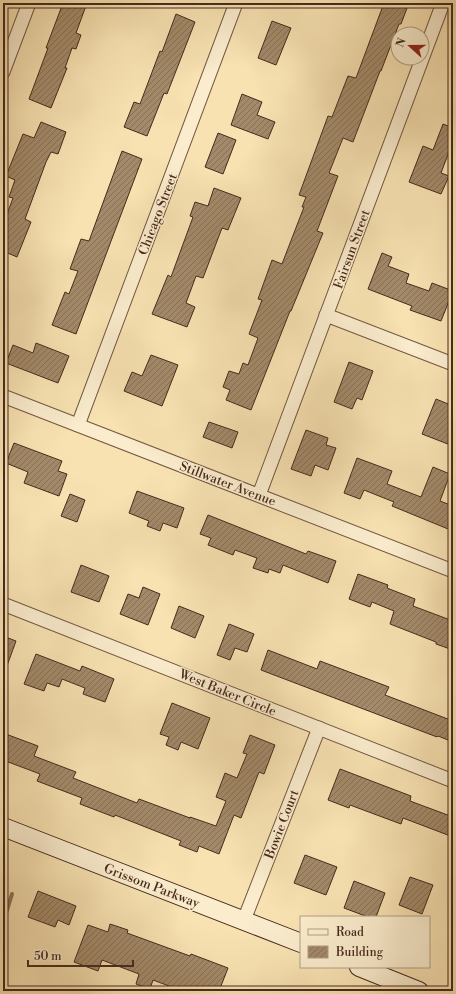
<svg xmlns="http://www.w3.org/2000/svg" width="456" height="994" font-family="'Libre Bodoni',serif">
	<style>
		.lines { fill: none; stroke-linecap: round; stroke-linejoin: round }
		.stream { stroke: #8d7357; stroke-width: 4 }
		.building { fill: url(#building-hatch); stroke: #472a1c }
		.street-casing { stroke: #735842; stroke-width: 15 }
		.secondary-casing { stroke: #472a1c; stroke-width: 20 }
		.street { stroke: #faeccd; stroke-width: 13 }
		.secondary { stroke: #faeccd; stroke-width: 18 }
		.labels { text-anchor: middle; stroke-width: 3; stroke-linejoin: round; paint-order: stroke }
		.street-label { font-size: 13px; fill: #472a1c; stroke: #faeccd }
	</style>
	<defs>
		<pattern id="building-hatch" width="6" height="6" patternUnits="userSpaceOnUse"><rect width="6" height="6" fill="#a38a6a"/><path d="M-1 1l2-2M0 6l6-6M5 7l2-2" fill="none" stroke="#877156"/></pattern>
	</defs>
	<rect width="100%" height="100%" fill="#f8e2b2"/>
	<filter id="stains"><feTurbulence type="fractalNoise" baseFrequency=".005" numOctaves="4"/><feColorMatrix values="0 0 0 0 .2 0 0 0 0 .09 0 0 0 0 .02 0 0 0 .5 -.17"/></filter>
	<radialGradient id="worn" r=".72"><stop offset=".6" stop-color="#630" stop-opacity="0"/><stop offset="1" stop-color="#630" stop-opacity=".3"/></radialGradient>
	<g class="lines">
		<polyline class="stream" points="3,923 12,894"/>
	</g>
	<g class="building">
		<polygon points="63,3 87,3 76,33 81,35 76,49 72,48 65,68 67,68 51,108 29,99 48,48 46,48"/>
		<polygon points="384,3 409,3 401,24 399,24 381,71 380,71 353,142 343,138 329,173 338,176 317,231 323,233 291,311 290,311 251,410 226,400 230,390 223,387 229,371 239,374 243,363 248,365 258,338 249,334 262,300 258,299 272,260 282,264 304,207 302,207 306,197 299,195 328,116 332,117 348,76 356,78"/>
		<polygon points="176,14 195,22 167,94 164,93 147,136 124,127 134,102 140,104 160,51 162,52"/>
		<polygon points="272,21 291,28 276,65 258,58"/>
		<polygon points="242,94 262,102 257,115 275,122 268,139 231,125"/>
		<polygon points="41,122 66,132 58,154 51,152 46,162 25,219 31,222 17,257 3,251 3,225 13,198 9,197 15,180 6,176 23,134 34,138"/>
		<polygon points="443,124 453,128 453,141 441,173 449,176 441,194 409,182 423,146 433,150"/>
		<polygon points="218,133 236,140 223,174 205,167"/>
		<polygon points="122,151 142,159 76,334 52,325 65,292 69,294 78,271 70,269 81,239 89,241"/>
		<polygon points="214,188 241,198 228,230 222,228 203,278 196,276 186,303 195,307 187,327 152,314 168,275 171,277 193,217 190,216 195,202 208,206"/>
		<polygon points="382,253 392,257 388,266 409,274 406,283 429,291 432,283 453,291 441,321 410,310 412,306 368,289"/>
		<polygon points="36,343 69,356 58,383 6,363 13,345 33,353"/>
		<polygon points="151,355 178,365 162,406 124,391 132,372 142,376"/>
		<polygon points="349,362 373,371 362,400 357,398 352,409 334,402"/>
		<polygon points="436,399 453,406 453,446 422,434"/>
		<polygon points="209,422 238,432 232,448 203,437"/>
		<polygon points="306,430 328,438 326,445 336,448 328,470 315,465 311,476 291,469"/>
		<polygon points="14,443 62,461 58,471 67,474 59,496 24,483 28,472 6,463"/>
		<polygon points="357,458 392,471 387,484 421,497 433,467 450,474 440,501 453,506 453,531 392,506 394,502 364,490 360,499 344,493"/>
		<polygon points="137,491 184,508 177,528 163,523 160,531 147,526 149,521 129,513"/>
		<polygon points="70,494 85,500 77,522 61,516"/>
		<polygon points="208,515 306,554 308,551 336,561 328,583 283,565 280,573 269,569 268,573 253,568 257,558 235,550 233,555 208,545 211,538 200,534"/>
		<polygon points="81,565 109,576 99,602 71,592"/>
		<polygon points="358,574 388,585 387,588 415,599 413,606 453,621 453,650 436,644 436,642 390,624 394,611 372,602 370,607 349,599"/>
		<polygon points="143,587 160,594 148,625 120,614 128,594 139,598"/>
		<polygon points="179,606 204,616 195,638 171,628"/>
		<polygon points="229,624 254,634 247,652 235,648 230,660 217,655"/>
		<polygon points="3,636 16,641 4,674 3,673"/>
		<polygon points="268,650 317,669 320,661 389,687 385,695 453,721 453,742 438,736 437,737 261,670"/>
		<polygon points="36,654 80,671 82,666 114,679 105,702 83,694 85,688 62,679 59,687 47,683 44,691 24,684"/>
		<polygon points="172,703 210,718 198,749 181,742 178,750 166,745 169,737 160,734"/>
		<polygon points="3,733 38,746 34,756 76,772 73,778 137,803 139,799 190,818 190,817 216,826 226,801 216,797 225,773 237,778 247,754 243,753 250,735 275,745 264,774 259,772 241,818 234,815 219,854 199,846 197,852 179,845 181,841 115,815 114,817 80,804 82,798 37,781 40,774 3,760"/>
		<polygon points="340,769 411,796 410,801 453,817 453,837 403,818 401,824 350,805 349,808 328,800"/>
		<polygon points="305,855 337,867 326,895 294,883"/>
		<polygon points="410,877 433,885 422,914 399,905"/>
		<polygon points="354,881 385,893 376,917 368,917 344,908"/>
		<polygon points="38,891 76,906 69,925 58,920 55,927 28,917"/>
		<polygon points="110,924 128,930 127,933 190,956 191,954 228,968 219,991 176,991 177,989 153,980 150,989 136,984 139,974 102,960 98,971 74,962 88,925 108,932"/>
	</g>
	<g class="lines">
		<g class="street-casing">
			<g id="street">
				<polyline points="3,72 29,3"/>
				<polyline points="326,315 453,364"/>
				<polyline points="3,396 453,571"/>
				<polyline points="78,425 236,3"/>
				<polyline points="259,495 443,3"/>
				<polyline points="3,604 453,781"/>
				<polyline points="244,920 319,728"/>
			</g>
		</g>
		<g class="secondary-casing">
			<g id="secondary">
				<polyline points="3,827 301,943"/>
				<polyline points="359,967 419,991"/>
			</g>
		</g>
		<use href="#street" class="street"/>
		<use href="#secondary" class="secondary"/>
	</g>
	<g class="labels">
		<g class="street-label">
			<text transform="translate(157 214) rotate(-69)" y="5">Chicago Street</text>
			<text transform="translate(351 249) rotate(-70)" y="5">Fairsun Street</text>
			<text transform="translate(228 483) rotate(21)" y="5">Stillwater Avenue</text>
			<text transform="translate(228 692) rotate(22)" y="5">West Baker Circle</text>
			<text transform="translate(281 824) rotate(-69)" y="5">Bowie Court</text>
			<text transform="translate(152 885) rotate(21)" y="5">Grissom Parkway</text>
		</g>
	</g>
	<rect width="456" height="994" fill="none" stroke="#f8e2b2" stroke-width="16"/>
	<rect x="4" y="4" width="448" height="986" fill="none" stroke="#472a1c" stroke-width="2"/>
	<rect x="8" y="8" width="440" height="978" fill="none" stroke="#472a1c"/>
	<rect x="300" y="916" width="130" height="52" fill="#faeccd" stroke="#b29e86"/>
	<rect x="308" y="929" width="20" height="6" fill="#faeccd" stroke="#b29e86"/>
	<text x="336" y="936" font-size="12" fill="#472a1c">Road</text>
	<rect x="308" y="946" width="20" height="12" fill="url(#building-hatch)" stroke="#b29e86"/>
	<text x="336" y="956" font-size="12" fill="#472a1c">Building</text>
	<g transform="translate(410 46) rotate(291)"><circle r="19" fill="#faeccd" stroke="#b29e86"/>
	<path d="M0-3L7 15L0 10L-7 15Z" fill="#8f2418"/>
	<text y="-6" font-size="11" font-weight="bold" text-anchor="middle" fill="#472a1c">N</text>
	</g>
	<path d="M28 960v6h105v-6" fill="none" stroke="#472a1c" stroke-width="2"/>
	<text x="34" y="960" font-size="12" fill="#472a1c" stroke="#faeccd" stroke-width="3" paint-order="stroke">50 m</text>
	<rect width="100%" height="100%" filter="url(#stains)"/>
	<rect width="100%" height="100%" fill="url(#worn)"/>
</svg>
